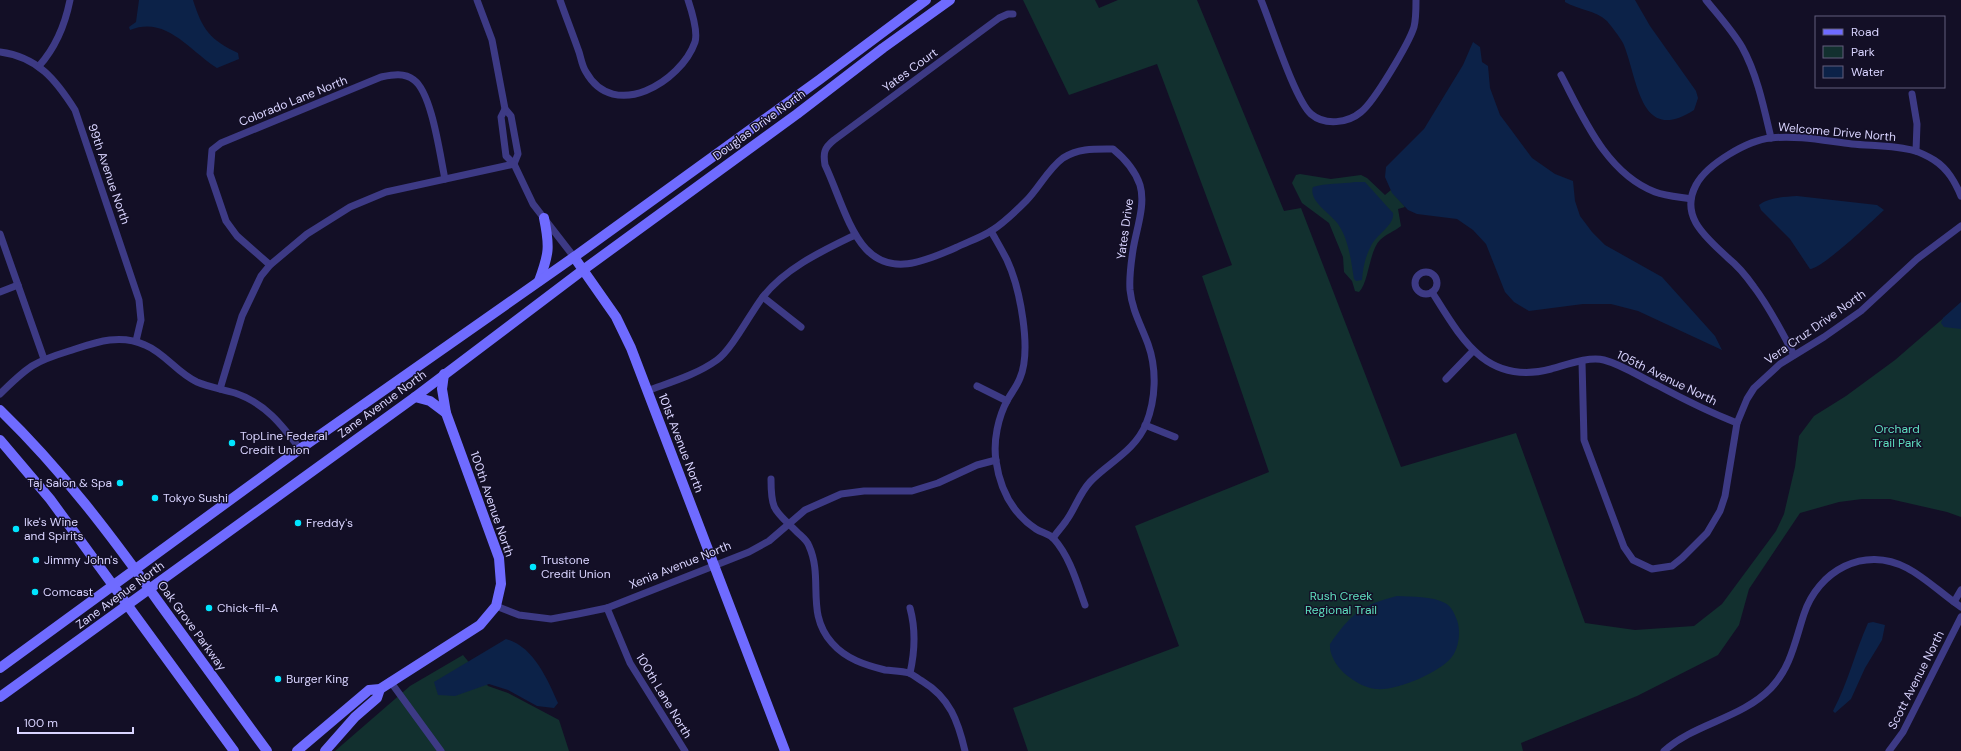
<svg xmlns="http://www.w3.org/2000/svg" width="1961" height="751" font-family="'DM Sans',sans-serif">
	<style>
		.green { fill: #12302f }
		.water { fill: #0c2248 }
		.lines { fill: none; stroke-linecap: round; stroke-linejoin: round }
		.street { stroke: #3d3a85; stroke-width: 7 }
		.secondary { stroke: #6f6bff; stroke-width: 10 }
		.poi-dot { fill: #00e5ff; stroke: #130f26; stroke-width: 1.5 }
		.labels { text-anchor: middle; stroke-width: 3; stroke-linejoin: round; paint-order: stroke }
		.street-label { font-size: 12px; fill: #d9d4ff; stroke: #130f26 }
		.park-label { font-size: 12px; fill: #5fe0c0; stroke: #130f26 }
		.poi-label { font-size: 12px; fill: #d9d4ff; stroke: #130f26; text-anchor: start }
	</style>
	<rect width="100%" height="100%" fill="#130f26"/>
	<g class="green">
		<polygon points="1023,0 1095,0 1099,8 1118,0 1197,0 1284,211 1301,208 1401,467 1516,433 1585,623 1635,630 1694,626 1722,604 1776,531 1784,514 1795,467 1799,436 1814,416 1846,396 1895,360 1961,303 1961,517 1947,512 1890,499 1862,499 1839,502 1800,513 1749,589 1739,625 1718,655 1637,696 1521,743 1523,751 1028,751 1013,708 1179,646 1135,526 1269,472 1202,276 1232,265 1157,64 1069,95"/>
		<path d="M1300 174 1331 179 1361 175 1367 178 1385 195 1391 190 1405 207 1398 209 1401 226C1395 231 1386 234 1380 240 1369 251 1369 282 1359 292L1355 291 1352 281 1344 272 1343 257 1329 223 1302 203 1292 183 1296 175Z"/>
		<polygon points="463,655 488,686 508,693 559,720 569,751 335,751 410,686"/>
	</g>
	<g class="water">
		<path d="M139 0H193C202 29 210 40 238 53L239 59 217 68C190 51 166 15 130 30L129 27 136 22Z"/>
		<path d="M1565 0H1635L1650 26 1696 91 1698 98 1694 110C1639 146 1638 77 1623 43 1619 36 1612 27 1607 21 1595 10 1579 10 1565 2Z"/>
		<polygon points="1473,42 1480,47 1482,62 1488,66 1490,88 1500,115 1512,131 1532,158 1555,174 1573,181 1575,201 1580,216 1592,232 1605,245 1662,277 1715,336 1722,350 1638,311 1611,304 1583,304 1529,311 1514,302 1505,292 1486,244 1473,230 1457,219 1417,214 1408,210 1392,193 1385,177 1386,167 1424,129 1463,65"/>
		<path d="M1355 182H1365L1393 213C1395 225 1377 234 1371 246 1365 257 1363 268 1362 280L1356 281 1354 279C1351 261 1349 240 1338 224 1331 214 1308 201 1313 187 1326 183 1341 184 1355 182Z"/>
		<path d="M1797 196 1877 205 1884 210C1872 221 1822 269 1810 269L1790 239 1761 210 1759 205C1769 197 1784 197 1797 196Z"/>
		<polygon points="1961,302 1961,329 1944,327 1941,323 1943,318"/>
		<path d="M1397 596C1412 597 1432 596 1445 603 1452 607 1454 613 1457 620 1461 631 1459 649 1451 658 1438 673 1397 691 1376 689 1366 688 1357 683 1349 677 1339 670 1329 656 1330 644 1351 614 1361 605 1397 596Z"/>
		<path d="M1873 622 1885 625 1882 640 1865 668 1851 699 1835 713 1833 711C1848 683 1855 652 1868 623Z"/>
		<path d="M506 639C534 647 547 679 558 703L554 708 537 706 508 690 489 684 455 696 438 695 434 682Z"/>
	</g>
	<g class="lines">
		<g class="street">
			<polyline points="477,0 492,40 505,109 511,116 518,154 514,164"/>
			<path d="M560 0C566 17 573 35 579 52 581 58 582 66 586 72 614 122 681 82 695 42 698 32 691 9 688 0"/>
			<path d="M1261 0C1271 24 1295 100 1311 114 1325 126 1348 123 1361 112 1374 102 1409 43 1414 27 1416 19 1416 9 1416 0"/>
			<path d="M1706 0C1718 15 1732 30 1742 47 1757 74 1764 108 1771 138"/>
			<path d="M1013 14H1008L999 18 834 140C824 148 823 153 825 165 837 190 848 230 866 249 892 277 927 260 955 248 967 242 980 238 991 231 1004 223 1015 212 1026 201 1039 188 1048 169 1063 158 1079 148 1095 149 1113 149 1124 158 1135 170 1140 185 1146 205 1136 230 1133 250 1131 263 1129 276 1130 290 1132 310 1141 325 1148 344 1157 369 1156 399 1146 424 1135 451 1108 463 1090 482 1079 494 1075 509 1066 521 1062 527 1057 532 1053 538"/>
			<path d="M0 52C38 57 56 80 75 110L139 300 141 320 136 341"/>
			<path d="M39 66C56 47 65 25 70 0"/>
			<path d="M1561 75C1583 117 1606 173 1655 192 1666 196 1679 197 1691 199"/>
			<polyline points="1912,94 1917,124 1916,151"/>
			<polyline points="505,109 501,117 506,156 514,164 533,204 574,257"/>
			<path d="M991 231C996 240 1002 250 1007 260 1020 288 1032 350 1020 378 1017 386 1012 392 1008 399 998 417 993 441 996 461 1000 489 1012 513 1036 529 1042 533 1050 534 1054 539 1070 557 1077 583 1085 605"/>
			<polyline points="0,234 44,359"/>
			<path d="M270 265 237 236 226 221 210 174 212 150 221 143 381 77C391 75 404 72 414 80 432 93 440 156 445 179"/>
			<circle cx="1426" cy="283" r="11"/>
			<polyline points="0,292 18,285"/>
			<path d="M1432 292C1461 338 1486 386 1551 369 1566 365 1589 356 1604 360 1623 365 1640 377 1657 385 1683 399 1709 412 1737 423"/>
			<polyline points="763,297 801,327"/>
			<path d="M1794 355C1782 332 1770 308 1754 287 1747 277 1738 266 1728 258 1707 238 1679 217 1696 185 1707 164 1748 140 1771 138 1797 135 1826 141 1852 144 1873 146 1896 145 1915 151 1922 153 1929 157 1934 160 1948 169 1955 182 1961 196"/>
			<polyline points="1582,362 1584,440 1624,547 1633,560 1652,569 1672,566 1682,558 1707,533 1720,511 1725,496 1737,423 1747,399 1754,388 1780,364 1824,337 1861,311 1917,259 1961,226"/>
			<polyline points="1446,379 1473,351"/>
			<polyline points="977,386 1007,401"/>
			<polyline points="220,389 242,316 261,276 270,265 307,234 350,207 386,192 514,164"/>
			<path d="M647 391C671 382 696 375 717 360 732 349 750 314 762 298 785 268 822 251 855 235"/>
			<path d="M0 394C10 384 20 374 32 366 43 359 56 355 69 351 94 343 119 333 145 345 165 353 177 373 197 382 209 387 222 389 235 393 265 403 282 425 300 449"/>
			<polyline points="1145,425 1175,437"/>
			<path d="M771 479C771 512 775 510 797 532 801 536 807 540 809 546 824 579 805 613 832 643 846 659 865 665 885 670 893 671 902 671 909 673 914 675 918 679 922 681 950 698 958 721 965 751"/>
			<polyline points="1954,602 1961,590"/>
			<polyline points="496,606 519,615 551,619 578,614 607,608 749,552 769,541 805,510 841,494 864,491 912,491 938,483 977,465 996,460"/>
			<polyline points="607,608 630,663 685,751"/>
			<path d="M910 673C915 651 916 630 910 608"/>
			<polyline points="390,681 441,751"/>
			<path d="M1664 751C1695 723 1741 719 1771 688 1791 667 1795 641 1804 614 1818 571 1864 545 1907 568 1926 578 1943 595 1961 607"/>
			<polyline points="1889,751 1903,732 1961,617"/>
		</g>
		<g class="secondary">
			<polyline points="574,257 616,317 631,348 785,751"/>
			<path d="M539 281C549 254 550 247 544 218"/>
			<polyline points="415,397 430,401 446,413"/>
			<path d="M0 410C61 469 111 535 160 604 196 653 231 702 267 751"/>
			<polyline points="0,440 50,499 234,751"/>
			<polyline points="0,668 300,449 574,257 819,80 926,0"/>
			<polyline points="0,697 415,397 583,270 797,114 883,48 950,0"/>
			<polyline points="297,751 369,690 380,689 480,625 496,606 501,584 499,558 446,413 442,389 444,374"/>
			<polyline points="325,751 355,717 377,698 380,689"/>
		</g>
	</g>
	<g class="poi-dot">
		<circle cx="232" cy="443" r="4"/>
		<circle cx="120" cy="483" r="4"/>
		<circle cx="155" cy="498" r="4"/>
		<circle cx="298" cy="523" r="4"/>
		<circle cx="16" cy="529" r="4"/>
		<circle cx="36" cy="560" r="4"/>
		<circle cx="533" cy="567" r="4"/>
		<circle cx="35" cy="592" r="4"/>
		<circle cx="209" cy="608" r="4"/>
		<circle cx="278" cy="679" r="4"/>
	</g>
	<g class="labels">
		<g class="street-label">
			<text transform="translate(910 70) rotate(-36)" y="4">Yates Court</text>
			<text transform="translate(293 101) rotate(-22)" y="4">Colorado Lane North</text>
			<text transform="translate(759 125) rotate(-36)" y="4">Douglas Drive North</text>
			<text transform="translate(1837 132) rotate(5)" y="4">Welcome Drive North</text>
			<text transform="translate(109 174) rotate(71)" y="4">99th Avenue North</text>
			<text transform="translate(1125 229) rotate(-82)" y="4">Yates Drive</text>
			<text transform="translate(1815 327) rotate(-35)" y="4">Vera Cruz Drive North</text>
			<text transform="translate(1667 378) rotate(26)" y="4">105th Avenue North</text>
			<text transform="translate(382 404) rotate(-36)" y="4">Zane Avenue North</text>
			<text transform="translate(681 443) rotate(69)" y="4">101st Avenue North</text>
			<text transform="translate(492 504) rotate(71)" y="4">100th Avenue North</text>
			<text transform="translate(680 565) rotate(-22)" y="4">Xenia Avenue North</text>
			<text transform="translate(120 595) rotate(-36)" y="4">Zane Avenue North</text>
			<text transform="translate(192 626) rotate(54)" y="4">Oak Grove Parkway</text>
			<text transform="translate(1916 680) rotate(-63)" y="4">Scott Avenue North</text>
			<text transform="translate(664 696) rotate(59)" y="4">100th Lane North</text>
		</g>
		<g class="park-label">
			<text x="1897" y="433">Orchard<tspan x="1897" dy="14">Trail Park</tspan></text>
			<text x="1341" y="600">Rush Creek<tspan x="1341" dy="14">Regional Trail</tspan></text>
		</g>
		<g class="poi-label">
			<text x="240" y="440">TopLine Federal<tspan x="240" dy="14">Credit Union</tspan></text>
			<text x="112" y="487" text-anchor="end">Taj Salon &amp; Spa</text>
			<text x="163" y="502">Tokyo Sushi</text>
			<text x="24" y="526">Ike's Wine<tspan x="24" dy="14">and Spirits</tspan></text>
			<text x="306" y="527">Freddy's</text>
			<text x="44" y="564">Jimmy John's</text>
			<text x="541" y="564">Trustone<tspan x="541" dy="14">Credit Union</tspan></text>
			<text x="43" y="596">Comcast</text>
			<text x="217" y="612">Chick-fil-A</text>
			<text x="286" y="683">Burger King</text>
		</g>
	</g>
	<rect x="1815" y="16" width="130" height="72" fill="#130f26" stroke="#625e7d"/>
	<rect x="1823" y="29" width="20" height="6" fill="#6f6bff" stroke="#625e7d"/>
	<text x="1851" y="36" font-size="12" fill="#d9d4ff">Road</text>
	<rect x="1823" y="46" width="20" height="12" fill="#12302f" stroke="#625e7d"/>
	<text x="1851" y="56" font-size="12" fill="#d9d4ff">Park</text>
	<rect x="1823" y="66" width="20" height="12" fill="#0c2248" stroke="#625e7d"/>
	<text x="1851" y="76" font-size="12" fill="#d9d4ff">Water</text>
	<path d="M18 727v6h115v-6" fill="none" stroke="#d9d4ff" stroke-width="2"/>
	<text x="24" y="727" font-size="12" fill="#d9d4ff" stroke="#130f26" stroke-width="3" paint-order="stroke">100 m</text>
</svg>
